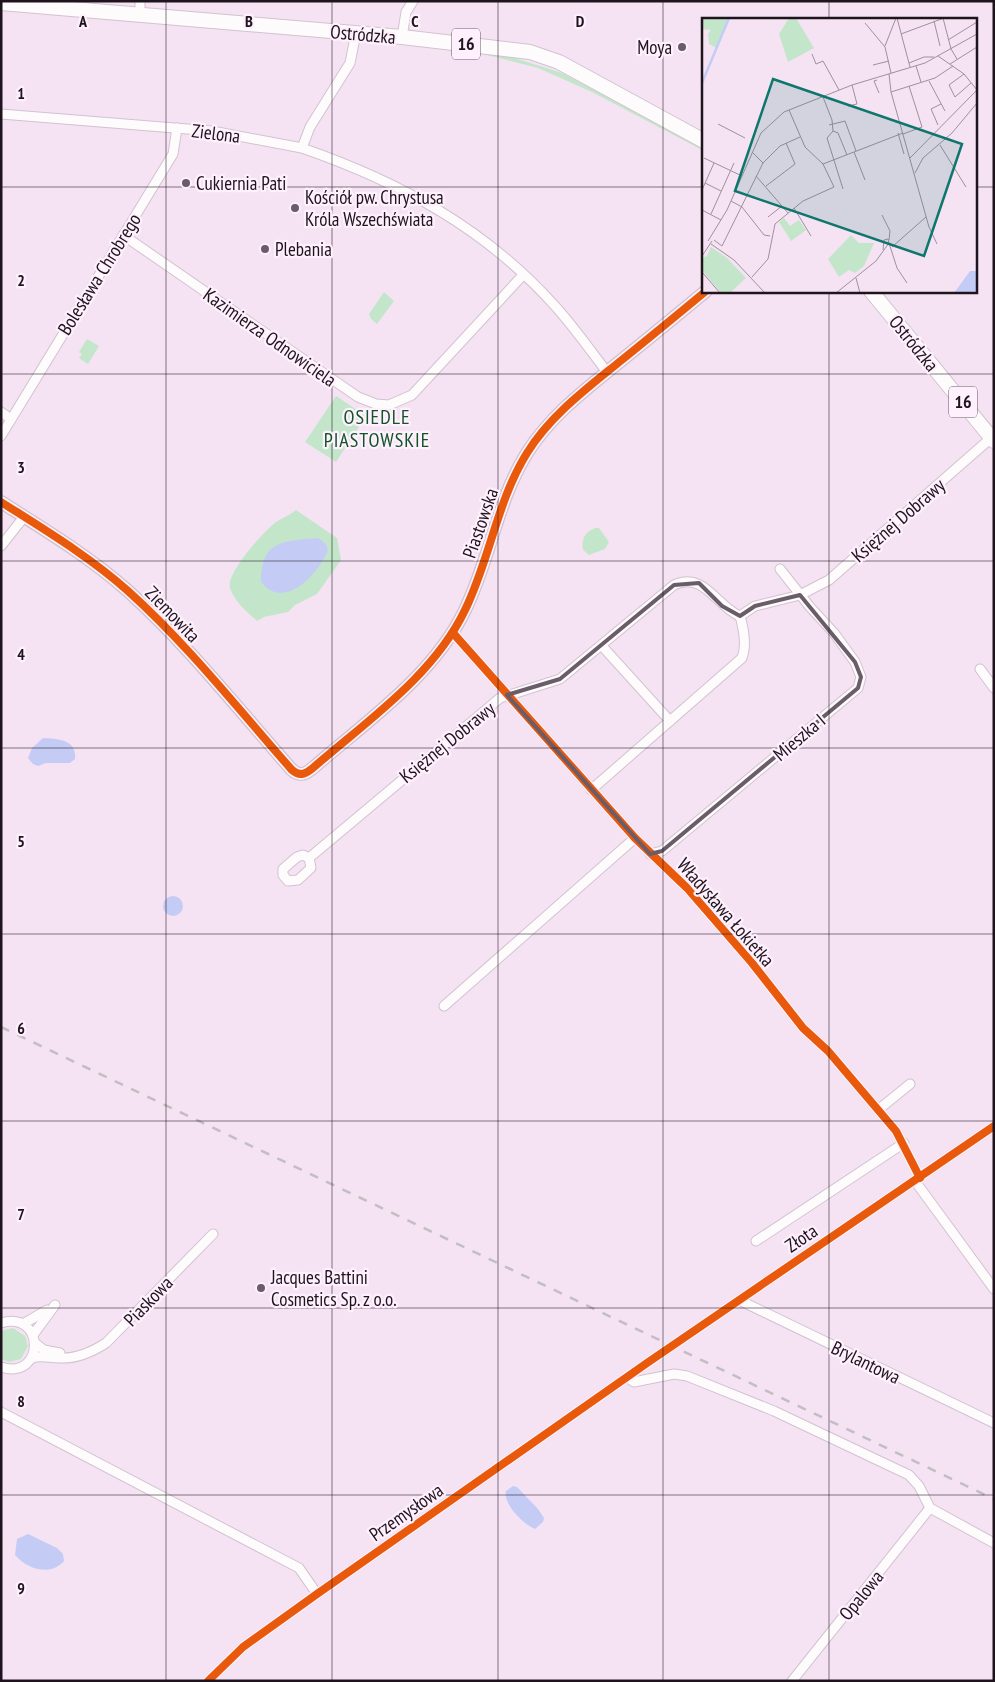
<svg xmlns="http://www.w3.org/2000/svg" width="995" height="1682" font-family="'PT Sans Narrow',sans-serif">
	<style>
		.green { fill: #c3e6cb }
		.water { fill: #c4ccf6 }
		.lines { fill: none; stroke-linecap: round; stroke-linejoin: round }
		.minor-casing { stroke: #d1c3cf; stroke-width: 11 }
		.tertiary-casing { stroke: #d1c3cf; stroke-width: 14 }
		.primary-casing { stroke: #d1c3cf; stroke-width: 16 }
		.minor { stroke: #fefbfd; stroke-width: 9 }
		.tertiary { stroke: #fefbfd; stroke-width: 11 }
		.primary { stroke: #fefbfd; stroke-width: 14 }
		.rail { stroke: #c2bec2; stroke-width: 2.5; stroke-dasharray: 9 9; stroke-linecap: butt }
		.cycleway-casing { stroke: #fef0fc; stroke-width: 11 }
		.cycleway { stroke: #e8590c; stroke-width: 8 }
		.marked { fill: none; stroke: #6a5c69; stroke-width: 4; stroke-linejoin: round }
		.grid { fill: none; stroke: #1f141e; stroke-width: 1; stroke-opacity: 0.55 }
		.poi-dot { fill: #6a5c69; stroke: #fef0fc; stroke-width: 2 }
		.labels { text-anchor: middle; stroke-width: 4.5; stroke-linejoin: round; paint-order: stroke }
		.shield { fill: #fef0fc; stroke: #625661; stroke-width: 1 }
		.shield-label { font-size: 18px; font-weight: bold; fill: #1f141e }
		.street-label { font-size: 19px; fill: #1f141e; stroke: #fef0fc }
		.poi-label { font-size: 19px; fill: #1f141e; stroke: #fef0fc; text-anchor: start }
		.neighbourhood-label { font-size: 20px; letter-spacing: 1px; fill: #105527; stroke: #fef0fc }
		.inset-river { fill: none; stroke: #c4ccf6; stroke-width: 2.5 }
		.inset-road { fill: none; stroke: #9f909e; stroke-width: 1 }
		.view { fill: #0f766e; fill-opacity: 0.15; stroke: #0f766e; stroke-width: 2.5 }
		.inset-edge { fill: none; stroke: #1f141e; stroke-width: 2.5 }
		.grid-label { font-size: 16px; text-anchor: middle; font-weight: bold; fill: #1f141e; stroke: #fef0fc; stroke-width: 4.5; stroke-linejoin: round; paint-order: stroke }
	</style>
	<rect width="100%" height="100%" fill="#f5e3f3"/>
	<g class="green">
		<polygon points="487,55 505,55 562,73 704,147 704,151 592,92 538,68"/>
		<polygon points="384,292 394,301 377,324 371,319 369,314"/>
		<polygon points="87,339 99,346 88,364 79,358 82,354 79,352"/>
		<polygon points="336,396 366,416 336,462 305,442"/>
		<path d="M296 510 337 538 341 560 317 594 295 605 288 612 264 617 257 621C247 612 234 601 230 588 226 573 264 531 276 522 282 518 290 515 296 510Z"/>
		<path d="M595 528H599L609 542 605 549 589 555 583 550C581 539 585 532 595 528Z"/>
		<polygon points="13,1328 25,1336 28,1346 21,1359 9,1362 1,1359 1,1331"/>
	</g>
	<g class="water">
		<path d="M318 538 326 544 328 550C321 569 293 603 270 590 267 589 263 584 261 582 261 540 283 541 318 538Z"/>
		<path d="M43 738C58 739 77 739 75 759L70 763H46L38 766 33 764 28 758 32 748Z"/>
		<circle cx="173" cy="906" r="10"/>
		<path d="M513 1486 517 1487 538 1509 544 1518 543 1522 535 1529C523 1524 503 1504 506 1491Z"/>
		<path d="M28 1534 57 1548 63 1554 64 1561C50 1577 27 1569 15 1555L17 1539Z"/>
	</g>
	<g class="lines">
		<g class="minor-casing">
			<g id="minor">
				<polyline points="140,1 140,14"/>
				<polyline points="402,37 406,12 413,1"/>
				<polyline points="1,114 212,131 302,148 310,127 350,63 356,33"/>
				<path d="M302 148C400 182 485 228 555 306 574 327 590 350 607 372"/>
				<polyline points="123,235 358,397 376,404 389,405 412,395 523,275"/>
				<polyline points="1,412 11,419"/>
				<polyline points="1,436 173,154 177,128"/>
				<polyline points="1,546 24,517"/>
				<polyline points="740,616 755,606 800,595 829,580 991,438"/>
				<polyline points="453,633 635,838 687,888 752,963 803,1028 828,1051 896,1131 920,1178"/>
				<polyline points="602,646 670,721"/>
				<polyline points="980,669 994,688"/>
				<path d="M591 790 742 658C747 645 744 630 740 616"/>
				<polyline points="650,854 662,851 858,688 861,677 855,662 834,633 810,607 780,569"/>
				<polygon points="303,855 309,858 311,868 298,880 288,881 283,875 283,869 297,857"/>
				<path d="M309 858 500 698 560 679 674 585C704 571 716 606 740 616"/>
				<polyline points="444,1006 635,838"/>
				<polyline points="878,1110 910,1084"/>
				<polyline points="915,1181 994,1289"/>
				<polyline points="756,1241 904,1143"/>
				<polyline points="739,1300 994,1423"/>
				<path d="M1 1323C46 1310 45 1381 1 1367"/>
				<polyline points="23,1324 47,1310"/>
				<polyline points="33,1335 55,1305"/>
				<polyline points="35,1343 44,1350 60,1353"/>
				<path d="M32 1358C41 1355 50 1358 60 1358 76 1359 92 1352 106 1343L213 1234"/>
				<polyline points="628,1378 634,1382 674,1374 687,1376 774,1411 909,1475 919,1486 930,1508 994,1543"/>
				<polyline points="1,1412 299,1568 317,1594"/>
				<polyline points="208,1681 243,1647 317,1594 647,1363 994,1126"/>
				<polyline points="792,1681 930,1508"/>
			</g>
		</g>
		<g class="tertiary-casing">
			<path id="tertiary" d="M1 502C45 530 90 557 128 591 188 645 239 710 292 770 300 777 306 774 314 767 367 721 434 675 465 610 490 559 497 501 527 453 550 416 586 389 618 363 648 339 677 315 706 291"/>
		</g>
		<g class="primary-casing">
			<g id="primary">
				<polyline points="1,3 402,37 530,52 559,62 704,141"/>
				<polyline points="871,291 994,441"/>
			</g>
		</g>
		<use href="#minor" class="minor"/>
		<use href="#tertiary" class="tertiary"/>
		<use href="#primary" class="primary"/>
		<polyline class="rail" points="1,1027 994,1499"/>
		<g class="cycleway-casing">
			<g id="cycleway">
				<path d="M1 502C45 530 90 557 128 591 188 645 239 710 292 770 300 777 306 774 314 767 367 721 434 675 465 610 490 559 497 501 527 453 550 416 586 389 618 363 648 339 677 315 706 291"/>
				<polyline points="453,633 635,838 687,888 752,963 803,1028 828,1051 896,1131 920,1178"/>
				<polyline points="208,1681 243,1647 317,1594 647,1363 994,1126"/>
			</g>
		</g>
		<use href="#cycleway" class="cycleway"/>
	</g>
	<path class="marked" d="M699 583 722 606 740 616 755 606 800 595 855 662 861 677 858 688 662 851 650 854 507 695 560 679 674 585Z"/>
	<path class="grid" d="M166 1V1681M332 1V1681M498 1V1681M663 1V1681M829 1V19M1 187H704M976 187H994M829 291V1681M1 374H994M1 561H994M1 748H994M1 934H994M1 1121H994M1 1308H994M1 1495H994"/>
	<g class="poi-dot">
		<circle cx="682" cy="47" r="5"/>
		<circle cx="186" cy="183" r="5"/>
		<circle cx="295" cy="208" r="5"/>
		<circle cx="265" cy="249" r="5"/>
		<circle cx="261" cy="1288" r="5"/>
	</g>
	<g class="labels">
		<g class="shield">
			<rect x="452" y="28.5" width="28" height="31" rx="4"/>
			<rect x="949" y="386.5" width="28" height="31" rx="4"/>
		</g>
		<g class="shield-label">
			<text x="466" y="50">16</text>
			<text x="963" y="408">16</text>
		</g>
		<g class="street-label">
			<text transform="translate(363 34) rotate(5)" y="7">Ostródzka</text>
			<text transform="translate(216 133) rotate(7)" y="7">Zielona</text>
			<text transform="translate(99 274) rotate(-58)" y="7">Bolesława Chrobrego</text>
			<text transform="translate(270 337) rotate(35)" y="7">Kazimierza Odnowiciela</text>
			<text transform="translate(914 343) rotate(51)" y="7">Ostródzka</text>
			<text transform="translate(898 520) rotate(-41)" y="7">Księżnej Dobrawy</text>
			<text transform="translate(480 523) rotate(-71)" y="7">Piastowska</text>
			<text transform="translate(173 614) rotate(46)" y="7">Ziemowita</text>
			<text transform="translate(799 737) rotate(-40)" y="7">Mieszka I</text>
			<text transform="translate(447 742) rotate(-39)" y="7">Księżnej Dobrawy</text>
			<text transform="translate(726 912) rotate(49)" y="7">Władysława Łokietka</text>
			<text transform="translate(801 1238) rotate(-34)" y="7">Złota</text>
			<text transform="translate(148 1301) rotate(-46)" y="7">Piaskowa</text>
			<text transform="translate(866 1362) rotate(26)" y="7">Brylantowa</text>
			<text transform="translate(406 1512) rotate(-35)" y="7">Przemysłowa</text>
			<text transform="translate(861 1595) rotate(-51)" y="7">Opalowa</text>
		</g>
		<g class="poi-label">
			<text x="672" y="54" text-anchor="end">Moya</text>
			<text x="196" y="190">Cukiernia Pati</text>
			<text x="305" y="204">Kościół pw. Chrystusa<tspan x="305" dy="22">Króla Wszechświata</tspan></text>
			<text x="275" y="256">Plebania</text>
			<text x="271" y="1284">Jacques Battini<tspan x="271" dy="22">Cosmetics Sp. z o.o.</tspan></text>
		</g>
		<g class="neighbourhood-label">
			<text x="377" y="424">OSIEDLE<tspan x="377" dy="23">PIASTOWSKIE</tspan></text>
		</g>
	</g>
	<g transform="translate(702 18)">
		<rect width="275" height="275" fill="#f5e3f3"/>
		<path d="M0 0H26L14 30 7 26 6 16 9 12 0 11ZM87 0H94L112 30 86 44 77 16ZM82 200 88 208 97 202 104 212 89 223 77 204ZM149 217 157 225H172L162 248 153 255 147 252 137 259 126 241ZM9 229 25 240 44 260 28 275H19L0 252V240L5 238Z" fill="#c3e6cb"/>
		<path d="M268 253H275V275H252Z" fill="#c4ccf6"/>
		<path class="inset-river" d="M0 65 27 0"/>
		<path class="inset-road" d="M195 0 208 49M241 0 249 31 255 41M232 3 238 28M163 5 183 29 189 55M199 16 242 0M246 22 275 4M183 28 194 0M110 36 114 46 121 43 137 72M236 38 262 56 275 72M207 45 222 39H232M248 46 275 29M171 47 187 43M214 48 219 64M187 56 189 74 227 209 235 226M262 56 247 67 253 79 269 65M175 62 172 63 177 75M227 63 243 93M189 74 233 60 251 48M121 79 130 102 131 113M146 88 155 86 150 67M16 106 43 120M127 107 143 103 154 133M236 107 229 91 239 86M131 113 125 120 141 171M131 113 136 115 145 137M196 115 202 136M201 116 220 109 207 68M238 127 264 169M152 134 163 162M2 140 40 158M208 140 275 72M61 145 78 128 98 119M121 146 201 115M213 155 221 140 250 115 275 85M54 158 86 195M3 165 19 173M64 168 93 146 84 125M0 172 12 145M29 183 40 189 62 217 68 218M92 190 109 218M0 192 19 202M9 196 32 145M180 197 188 213 187 222M66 199 80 188M12 222 20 228 61 145 50 134M6 223 25 192 59 115 82 94 150 67 223 45 275 16M187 225 195 250 205 265M9 226 32 242 49 260M190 229 224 199M0 238 10 223M0 254 18 275M48 259 63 275M50 259 66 241 73 206 101 183 132 169 121 146 103 129 87 92M154 260 158 275M134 275 174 243 187 225 186 221 182 222 181 232"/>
		<path class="view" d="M71 61 260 126 222 238 33 173Z"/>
		<rect width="275" height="275" class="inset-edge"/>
	</g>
	<g class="grid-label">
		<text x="83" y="27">A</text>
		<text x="249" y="27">B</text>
		<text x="415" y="27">C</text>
		<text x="580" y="27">D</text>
		<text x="21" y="99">1</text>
		<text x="21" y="286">2</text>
		<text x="21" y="473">3</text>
		<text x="21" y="660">4</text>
		<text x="21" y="847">5</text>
		<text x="21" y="1034">6</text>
		<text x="21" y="1220">7</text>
		<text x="21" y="1407">8</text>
		<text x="21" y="1594">9</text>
	</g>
	<rect width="995" height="1682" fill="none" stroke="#1f141e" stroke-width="5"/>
</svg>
